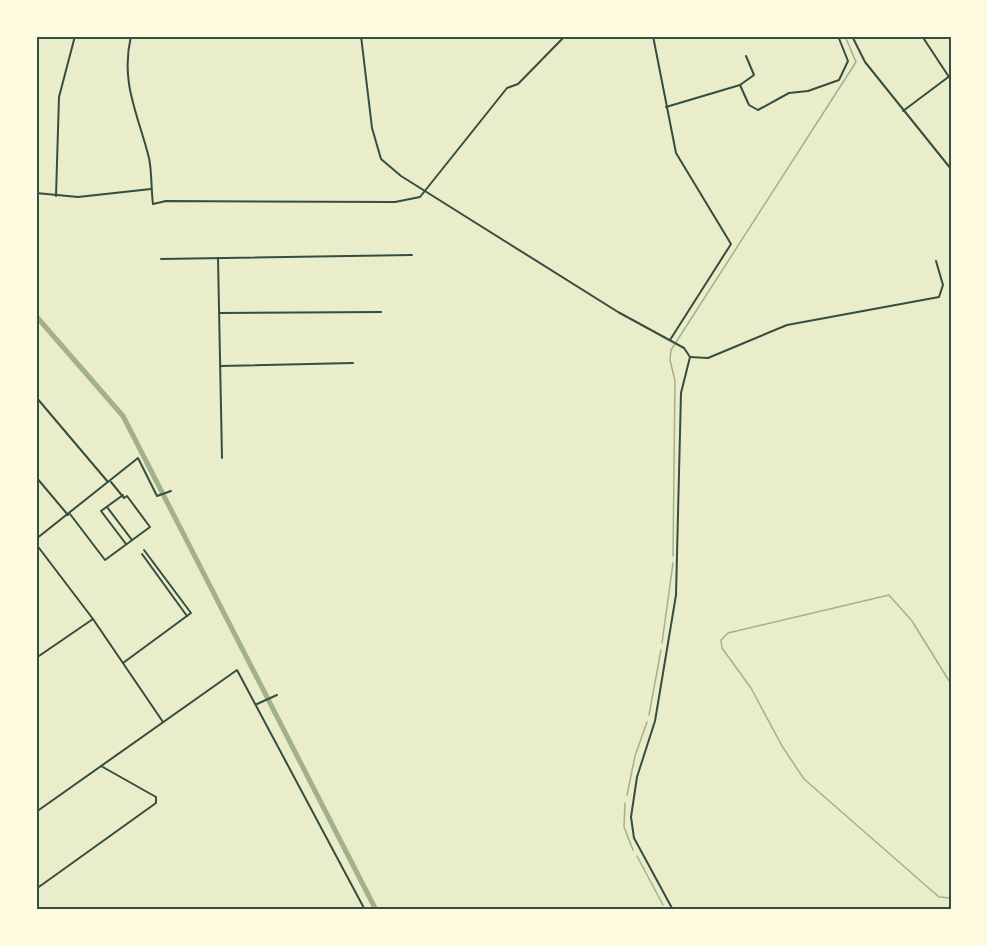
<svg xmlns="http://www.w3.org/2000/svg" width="987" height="946" font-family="'Fira Sans',sans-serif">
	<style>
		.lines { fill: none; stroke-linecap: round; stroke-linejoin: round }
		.stream { stroke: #a3b18a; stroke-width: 1.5 }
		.canal { stroke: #a3b18a; stroke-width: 5 }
		.minor { stroke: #344e41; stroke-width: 2 }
		.tertiary { stroke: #344e41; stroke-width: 2 }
		.neatline { fill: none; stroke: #344e41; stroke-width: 2 }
	</style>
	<rect width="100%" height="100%" fill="#e9edc9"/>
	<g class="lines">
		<g class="stream">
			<polyline points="673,556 675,381 670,360 671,350 856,62 845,36"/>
			<polyline points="662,643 673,563"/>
			<polyline points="951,684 912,621 889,595 728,633 721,640 722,648 751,688 782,746 804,779 939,897 951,898"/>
			<polyline points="649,715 661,650"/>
			<polyline points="627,795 635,756 647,722"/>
			<polyline points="625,803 624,827 633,850"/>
			<polyline points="637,856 663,905"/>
		</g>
		<polyline class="canal" points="36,316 123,416 376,910"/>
		<g class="minor">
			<path d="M131 36C120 83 138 114 149 158 152 172 151 189 153 204L166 201 395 202 420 197 507 88 518 84 565 36"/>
			<polyline points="653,36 676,153 731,244 670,340"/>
			<polyline points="852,36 865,62 951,169"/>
			<polyline points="922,36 949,77"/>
			<polyline points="740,85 749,105 758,110 789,93 808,91 839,80 848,61 838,36"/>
			<polyline points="666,107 740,85 754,75 746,56"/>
			<polyline points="903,111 951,75"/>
			<polyline points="36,193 78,197 151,189"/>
			<polyline points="56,196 59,97 75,36"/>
			<polyline points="218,258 222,458"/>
			<polyline points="161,259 412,255"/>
			<polyline points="219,313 381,312"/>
			<polyline points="690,357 708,358 787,325 939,297 943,285 936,261"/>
			<polyline points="220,366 353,363"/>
			<polyline points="36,397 108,482"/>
			<polyline points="36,477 68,515"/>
			<polyline points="123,495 101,511 126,544"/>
			<polyline points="107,507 132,540"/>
			<polyline points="70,514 105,560 150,527 127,496 124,498 111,482"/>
			<polyline points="36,539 138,458 157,496 171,491"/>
			<polyline points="36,544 93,619 163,722"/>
			<polyline points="142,554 187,616"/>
			<polyline points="36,658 93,619"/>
			<polyline points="123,663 191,613 144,550"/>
			<polyline points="257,704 277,695"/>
			<polyline points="36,812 237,670 365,910"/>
			<polyline points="36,889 156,803 156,797 101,766"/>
		</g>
		<polyline class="tertiary" points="361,36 372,128 381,159 401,176 618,312 684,348 690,357 681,393 676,595 655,721 637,777 631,817 634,838 673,910"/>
	</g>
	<rect width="987" height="946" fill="none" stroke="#fefae0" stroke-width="75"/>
	<rect x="38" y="38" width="912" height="870" class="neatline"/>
</svg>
